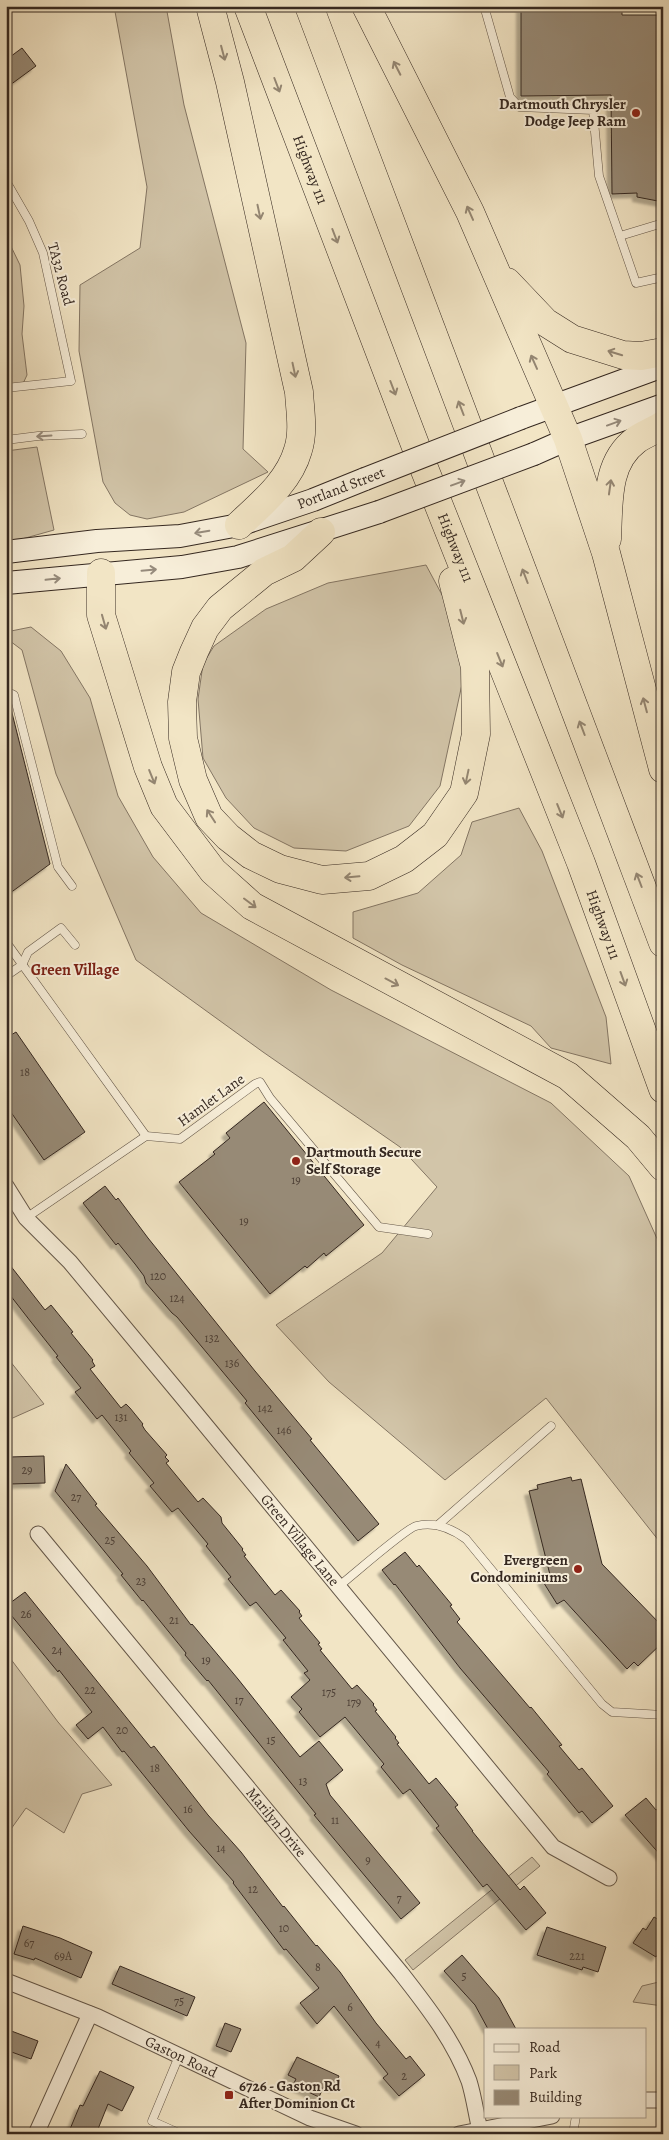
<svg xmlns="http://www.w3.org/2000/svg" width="669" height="2140" font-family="Alegreya,serif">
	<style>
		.green { fill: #d2c5a9; stroke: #847664 }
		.building { fill: #978a76; stroke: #352820; filter: url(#shadow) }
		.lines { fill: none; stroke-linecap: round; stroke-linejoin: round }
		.lane-casing { stroke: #645749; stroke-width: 9 }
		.street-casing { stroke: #645749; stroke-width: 17 }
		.secondary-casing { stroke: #352820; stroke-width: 24 }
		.highway-casing { stroke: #352820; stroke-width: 29 }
		.lane { stroke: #f7eed9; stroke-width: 8 }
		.street { stroke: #f7eed9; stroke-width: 15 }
		.secondary { stroke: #f7eed9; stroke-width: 22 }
		.highway { stroke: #f2e5c5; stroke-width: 28 }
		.secondary-bridge-casing { stroke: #352820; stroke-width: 24; stroke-linecap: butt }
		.secondary-bridge { stroke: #f7eed9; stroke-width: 22 }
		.oneway { stroke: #948672 }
		.oneway2 { stroke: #968b7c }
		.poi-dot { fill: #8f2418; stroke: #f7eed9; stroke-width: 2 }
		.labels { text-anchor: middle; stroke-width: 4; stroke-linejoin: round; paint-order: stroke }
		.number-label { font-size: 12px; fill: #4e4036 }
		.poi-label { font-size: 15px; font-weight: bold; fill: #352820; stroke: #f7eed9; text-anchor: end }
		.street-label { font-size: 15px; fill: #352820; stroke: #f7eed9 }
		.neighbourhood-label { font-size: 16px; font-weight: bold; fill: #7a1f14; stroke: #f7eed9 }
	</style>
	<defs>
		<filter id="shadow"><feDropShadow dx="-4.5" dy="4.5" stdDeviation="1" flood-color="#0004"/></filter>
	</defs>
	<rect width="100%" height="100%" fill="#f2e5c5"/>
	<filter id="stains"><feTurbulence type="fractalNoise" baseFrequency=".004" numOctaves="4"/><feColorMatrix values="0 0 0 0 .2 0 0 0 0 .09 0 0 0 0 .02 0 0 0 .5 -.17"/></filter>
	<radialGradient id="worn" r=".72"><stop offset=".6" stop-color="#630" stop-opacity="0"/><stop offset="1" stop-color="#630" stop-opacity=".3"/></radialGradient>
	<g class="green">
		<polygon points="114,6 166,6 184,105 246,343 243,449 268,472 184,512 147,519 130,515 115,503 103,482 79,351 80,285 140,248 147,187"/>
		<polygon points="6,236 20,265 24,306 22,334 27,375 21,388 6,388 6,302 9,300 11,280 6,273"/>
		<polygon points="37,447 54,530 22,539 6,540 6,451"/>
		<polygon points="426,565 470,647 440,786 409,826 346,851 294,848 254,828 226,798 203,758 198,699 203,664 214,646 266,609 328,583"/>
		<polygon points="31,627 61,651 90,698 118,796 153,857 201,913 331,990 551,1103 629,1176 663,1252 663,1546 546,1398 445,1480 329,1382 276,1325 382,1253 437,1187 400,1147 263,1052 136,960 56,774 22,650 6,638 6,632"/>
		<polygon points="519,808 542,851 606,1017 611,1064 551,1048 531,1026 402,965 353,938 353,912 418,893 461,855 472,822"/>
		<polygon points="6,1356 44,1404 6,1421"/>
		<polygon points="7,1654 58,1722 112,1785 82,1794 64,1833 26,1808 6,1836"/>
		<polygon points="532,1857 540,1866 413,1970 405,1960"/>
		<polygon points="663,1981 663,2006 633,2002 642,1986"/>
	</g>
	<g class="building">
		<polygon points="521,6 622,6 622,15 659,15 663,202 637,197 637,193 612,194 611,95 521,96"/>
		<polygon points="22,48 36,66 6,88 6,60"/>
		<polygon points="11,709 50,864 6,896 6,710"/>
		<polygon points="16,1032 85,1132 44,1160 6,1105 6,1038"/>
		<polygon points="264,1102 364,1225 326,1256 324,1253 307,1268 305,1266 270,1294 179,1182 215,1154 213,1152 230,1138 226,1133"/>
		<polygon points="105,1186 116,1200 118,1198 148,1238 255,1371 312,1439 310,1440 379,1524 358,1541 245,1403 247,1401 177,1317 172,1313 146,1283 144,1276 135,1264 118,1243 116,1245 83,1203"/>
		<polygon points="6,1260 45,1310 51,1305 73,1332 71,1333 93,1360 92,1361 95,1366 90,1369 121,1408 126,1404 130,1408 143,1424 142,1425 145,1430 167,1455 165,1457 169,1461 166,1463 198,1502 203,1498 221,1517 222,1523 243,1549 242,1550 246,1555 244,1556 275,1595 281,1590 300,1611 299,1612 302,1616 299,1618 320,1643 318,1644 322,1649 320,1650 352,1689 357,1685 374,1704 373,1705 377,1710 375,1711 396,1737 395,1738 399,1743 397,1744 429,1784 436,1778 458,1805 455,1807 473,1831 472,1831 520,1890 524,1886 546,1913 526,1930 487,1884 483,1887 436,1828 439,1826 410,1789 403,1794 381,1767 384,1764 345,1717 320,1737 299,1712 302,1709 291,1697 310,1680 304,1673 308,1671 283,1640 286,1638 256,1602 250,1606 228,1579 231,1577 206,1546 208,1544 178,1508 172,1512 150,1486 154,1483 129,1453 131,1451 102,1415 97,1419 75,1392 81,1388 56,1357 58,1356 31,1322 10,1295 6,1295"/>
		<polygon points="44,1456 45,1483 10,1484 9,1457"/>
		<polygon points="66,1464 97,1504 95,1505 147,1566 191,1625 192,1624 238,1679 300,1757 319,1741 343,1770 326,1784 330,1795 420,1903 401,1919 314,1815 316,1814 208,1680 207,1681 185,1655 186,1653 143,1600 142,1601 121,1575 123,1574 55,1491"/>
		<polygon points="571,1477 572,1481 581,1479 602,1564 663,1627 663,1642 638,1666 634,1662 627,1669 564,1600 557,1604 542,1580 550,1575 529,1491 538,1489 537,1485"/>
		<polygon points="405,1552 417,1567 419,1565 452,1605 450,1606 460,1619 457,1622 530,1708 531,1707 562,1745 559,1746 579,1770 582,1768 613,1806 592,1823 582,1811 579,1813 547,1774 549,1772 460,1668 395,1584 394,1585 382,1570"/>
		<polygon points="25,1592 151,1748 154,1746 208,1815 241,1852 283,1907 284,1906 316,1946 317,1945 340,1972 376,2023 406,2059 410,2056 425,2075 399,2096 383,2078 388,2074 334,2006 317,2024 300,2003 319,1988 286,1949 284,1950 233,1883 234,1882 189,1831 124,1751 122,1752 103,1727 88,1739 76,1725 92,1712 59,1670 58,1672 6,1609 6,1606"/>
		<polygon points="646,1798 656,1810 663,1806 663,1858 625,1815"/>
		<polygon points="654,1917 663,1922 663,1947 656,1957 633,1943 643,1928 646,1930"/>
		<polygon points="23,1926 60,1938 92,1952 81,1978 35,1958 34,1960 14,1954"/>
		<polygon points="547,1927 606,1947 598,1972 583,1967 582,1970 537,1955"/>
		<polygon points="462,1955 499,1998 516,2029 488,2029 475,2005 444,1971"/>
		<polygon points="120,1966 195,1997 187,2016 112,1984"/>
		<polygon points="225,2023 241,2029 231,2052 216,2046"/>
		<polygon points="6,2029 38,2041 31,2059 6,2050"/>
		<polygon points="297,2057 339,2076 334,2088 325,2084 319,2097 293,2085 296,2079 288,2075"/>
		<polygon points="100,2071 134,2087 122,2111 108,2104 96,2134 68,2134 80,2105 83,2106"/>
	</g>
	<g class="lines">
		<g class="lane-casing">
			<g id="lane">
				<polyline points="484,6 510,97 519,107 593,110 599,176 636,283 663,277"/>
				<polyline points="6,181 29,221 43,253 71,381 6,388"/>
				<polyline points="620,236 663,223"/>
				<polyline points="6,440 38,436 82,434"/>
				<polyline points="6,691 14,695 58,867 72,886"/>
				<polyline points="6,942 146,1136"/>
				<polyline points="6,976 22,965 28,952 61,928 75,945"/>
				<polyline points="26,1218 146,1136 180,1139 255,1084 260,1082 270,1098 379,1227 428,1234"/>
				<polyline points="438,1525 551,1426"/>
				<path d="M339 1586C352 1576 405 1529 416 1526 435 1521 451 1528 466 1539L602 1704 612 1712 663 1715"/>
				<polyline points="179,2056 152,2121 181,2134"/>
				<polyline points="573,2134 576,2116"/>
			</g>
		</g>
		<g class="street-casing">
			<g id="street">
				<path id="s1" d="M6 1186 26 1218 70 1262 179 1393 553 1847 609 1878"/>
				<path id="s2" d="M38 1534 401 1973C427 2006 454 2041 469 2081 474 2097 476 2114 480 2130"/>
				<path id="s3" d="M6 1981 98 2017 310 2118 356 2134"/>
				<polyline points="645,2100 663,2100"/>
				<polyline points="36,2134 90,2014"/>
				<polyline points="459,2134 552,2116"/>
			</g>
		</g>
		<g class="secondary-casing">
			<g id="secondary">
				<polyline points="521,418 663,366"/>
				<polyline points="534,454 568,439 663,405"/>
				<polyline points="6,552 97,541 180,536 239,525 313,500 365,479"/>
				<polyline points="6,583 182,567 238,557 379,512"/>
			</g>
		</g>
		<g class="highway-casing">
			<g id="highway">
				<path d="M210 6 230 82 299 392C300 410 304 432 298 450 289 482 261 504 239 525"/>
				<path id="s4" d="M248 6 424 468 581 863 663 1089"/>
				<polyline points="309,6 663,943"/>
				<polyline points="366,6 470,212 568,439 606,553 663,769"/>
				<polyline points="507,282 545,322 572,339 623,355 641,356 663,352"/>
				<polyline points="321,532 293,558 264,572 220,608 205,628 194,652 186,672 182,702 183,738 193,780 209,817 228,837 251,855 280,869 322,880 369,876 404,859 435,835 464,793 476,734 475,667 453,581"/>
				<path d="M607 539C609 504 605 463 636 440 644 434 654 431 663 425"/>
				<polyline points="101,573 101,615 148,767 164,806 213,871 252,906 568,1076 638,1137 663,1167"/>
			</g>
		</g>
		<use href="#lane" class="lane"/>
		<use href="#street" class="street"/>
		<use href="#secondary" class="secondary"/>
		<use href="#highway" class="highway"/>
		<g class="secondary-bridge-casing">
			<g id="secondary-bridge">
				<polyline points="365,479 521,418"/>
				<polyline points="379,512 534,454"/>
			</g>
		</g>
		<use href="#secondary-bridge" class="secondary-bridge"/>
	</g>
	<defs><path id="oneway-shaft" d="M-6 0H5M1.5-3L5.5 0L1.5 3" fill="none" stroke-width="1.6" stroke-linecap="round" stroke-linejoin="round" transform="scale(1.25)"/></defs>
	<g class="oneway">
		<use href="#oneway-shaft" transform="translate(223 53) rotate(75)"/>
		<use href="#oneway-shaft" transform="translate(397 68) rotate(-117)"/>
		<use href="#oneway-shaft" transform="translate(277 85) rotate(69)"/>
		<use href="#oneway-shaft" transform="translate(259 212) rotate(78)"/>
		<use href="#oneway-shaft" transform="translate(470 213) rotate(-114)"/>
		<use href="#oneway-shaft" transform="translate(335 236) rotate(69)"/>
		<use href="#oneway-shaft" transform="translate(615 353) rotate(-163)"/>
		<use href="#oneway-shaft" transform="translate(534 362) rotate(-114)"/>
		<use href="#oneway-shaft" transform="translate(294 370) rotate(78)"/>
		<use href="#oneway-shaft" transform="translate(393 388) rotate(69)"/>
		<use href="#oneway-shaft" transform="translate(461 408) rotate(-111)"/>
		<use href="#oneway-shaft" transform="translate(610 487) rotate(-82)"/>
		<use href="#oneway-shaft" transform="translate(525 576) rotate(-111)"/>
		<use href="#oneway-shaft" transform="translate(462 617) rotate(76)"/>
		<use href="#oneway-shaft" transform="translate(104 622) rotate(74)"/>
		<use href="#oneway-shaft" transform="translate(500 660) rotate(68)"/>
		<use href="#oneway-shaft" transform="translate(645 705) rotate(-105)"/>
		<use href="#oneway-shaft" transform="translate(582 728) rotate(-111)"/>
		<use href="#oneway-shaft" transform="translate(152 777) rotate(68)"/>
		<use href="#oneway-shaft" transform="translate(467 777) rotate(102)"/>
		<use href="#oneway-shaft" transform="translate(560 811) rotate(68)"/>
		<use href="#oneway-shaft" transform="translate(211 816) rotate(-123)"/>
		<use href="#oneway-shaft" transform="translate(352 877) rotate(175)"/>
		<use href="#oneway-shaft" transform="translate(639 880) rotate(-111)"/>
		<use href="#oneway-shaft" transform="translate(250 903) rotate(37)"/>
		<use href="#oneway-shaft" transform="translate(623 979) rotate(70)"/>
		<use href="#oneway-shaft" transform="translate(392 982) rotate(28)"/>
	</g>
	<g class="oneway2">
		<use href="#oneway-shaft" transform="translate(614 423) rotate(-20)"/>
		<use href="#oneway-shaft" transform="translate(44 436) rotate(176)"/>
		<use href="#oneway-shaft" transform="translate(458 483) rotate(-20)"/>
		<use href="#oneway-shaft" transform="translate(202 532) rotate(170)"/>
		<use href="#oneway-shaft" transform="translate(149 570) rotate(-5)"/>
		<use href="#oneway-shaft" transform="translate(53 579) rotate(-6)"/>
	</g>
	<g class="poi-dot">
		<circle cx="636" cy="113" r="5"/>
		<circle cx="296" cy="1161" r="5"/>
		<circle cx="578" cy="1569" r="5"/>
		<rect x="224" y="2090" width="10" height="10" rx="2.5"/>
	</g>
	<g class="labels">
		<g class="number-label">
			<text x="25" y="1076">18</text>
			<text x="296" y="1184">19</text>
			<text x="244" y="1225">19</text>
			<text x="158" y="1280">120</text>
			<text x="177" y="1302">124</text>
			<text x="212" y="1342">132</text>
			<text x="232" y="1367">136</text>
			<text x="265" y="1412">142</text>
			<text x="121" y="1421">131</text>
			<text x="284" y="1434">146</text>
			<text x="27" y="1474">29</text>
			<text x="76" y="1501">27</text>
			<text x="110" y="1544">25</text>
			<text x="141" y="1585">23</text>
			<text x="26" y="1618">26</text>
			<text x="174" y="1624">21</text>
			<text x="57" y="1654">24</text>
			<text x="206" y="1664">19</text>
			<text x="90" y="1694">22</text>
			<text x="329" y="1696">175</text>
			<text x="239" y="1704">17</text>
			<text x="354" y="1706">179</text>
			<text x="122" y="1734">20</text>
			<text x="271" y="1744">15</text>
			<text x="155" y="1772">18</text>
			<text x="303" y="1785">13</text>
			<text x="188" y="1813">16</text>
			<text x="335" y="1824">11</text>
			<text x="221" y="1852">14</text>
			<text x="368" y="1864">9</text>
			<text x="253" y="1893">12</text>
			<text x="399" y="1902">7</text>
			<text x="284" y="1932">10</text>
			<text x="29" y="1947">67</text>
			<text x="63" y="1960">69A</text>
			<text x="577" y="1960">221</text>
			<text x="318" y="1971">8</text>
			<text x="464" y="1980">5</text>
			<text x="179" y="2005">75</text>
			<text x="350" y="2011">6</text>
			<text x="378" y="2047">4</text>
			<text x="404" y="2080">2</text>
		</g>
		<g class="poi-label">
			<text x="626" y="109">Dartmouth Chrysler<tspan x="626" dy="17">Dodge Jeep Ram</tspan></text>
			<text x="306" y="1157" text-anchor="start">Dartmouth Secure<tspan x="306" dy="17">Self Storage</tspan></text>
			<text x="568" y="1565">Evergreen<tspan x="568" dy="17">Condominiums</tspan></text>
			<text x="239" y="2091" text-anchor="start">6726 - Gaston Rd<tspan x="239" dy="17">After Dominion Ct</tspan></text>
		</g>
		<g class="street-label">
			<text dy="5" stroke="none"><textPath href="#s4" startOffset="175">Highway 111</textPath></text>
			<text transform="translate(61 274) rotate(75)" y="5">TA32 Road</text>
			<text transform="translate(341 488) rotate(-21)" y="5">Portland Street</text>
			<text dy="5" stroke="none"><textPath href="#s4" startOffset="580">Highway 111</textPath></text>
			<text dy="5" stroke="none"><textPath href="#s4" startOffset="985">Highway 111</textPath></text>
			<text transform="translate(211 1100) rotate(-36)" y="5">Hamlet Lane</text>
			<text dy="5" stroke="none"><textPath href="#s1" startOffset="461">Green Village Lane</textPath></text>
			<text dy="5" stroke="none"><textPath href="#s2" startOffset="374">Marilyn Drive</textPath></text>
			<text dy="5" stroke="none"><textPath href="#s3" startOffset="191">Gaston Road</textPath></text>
		</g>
		<g class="neighbourhood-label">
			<text x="75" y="975">Green Village</text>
		</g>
	</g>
	<rect width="669" height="2140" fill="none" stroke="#f2e5c5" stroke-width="25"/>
	<rect x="8" y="8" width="654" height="2125" fill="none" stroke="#352820" stroke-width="2.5"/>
	<rect x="12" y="12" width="644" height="2115" fill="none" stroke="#352820"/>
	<rect x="484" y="2028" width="162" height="90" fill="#f7eed9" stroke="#a99f8f"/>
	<rect x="494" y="2044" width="25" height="8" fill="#f7eed9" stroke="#a99f8f"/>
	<text x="529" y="2052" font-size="15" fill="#352820">Road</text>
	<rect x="494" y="2065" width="25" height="15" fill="#d2c5a9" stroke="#a99f8f"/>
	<text x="529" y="2078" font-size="15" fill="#352820">Park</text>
	<rect x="494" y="2090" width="25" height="15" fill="#978a76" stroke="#a99f8f"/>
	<text x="529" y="2102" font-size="15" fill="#352820">Building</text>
	<rect width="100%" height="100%" filter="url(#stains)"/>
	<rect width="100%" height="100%" fill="url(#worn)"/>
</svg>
